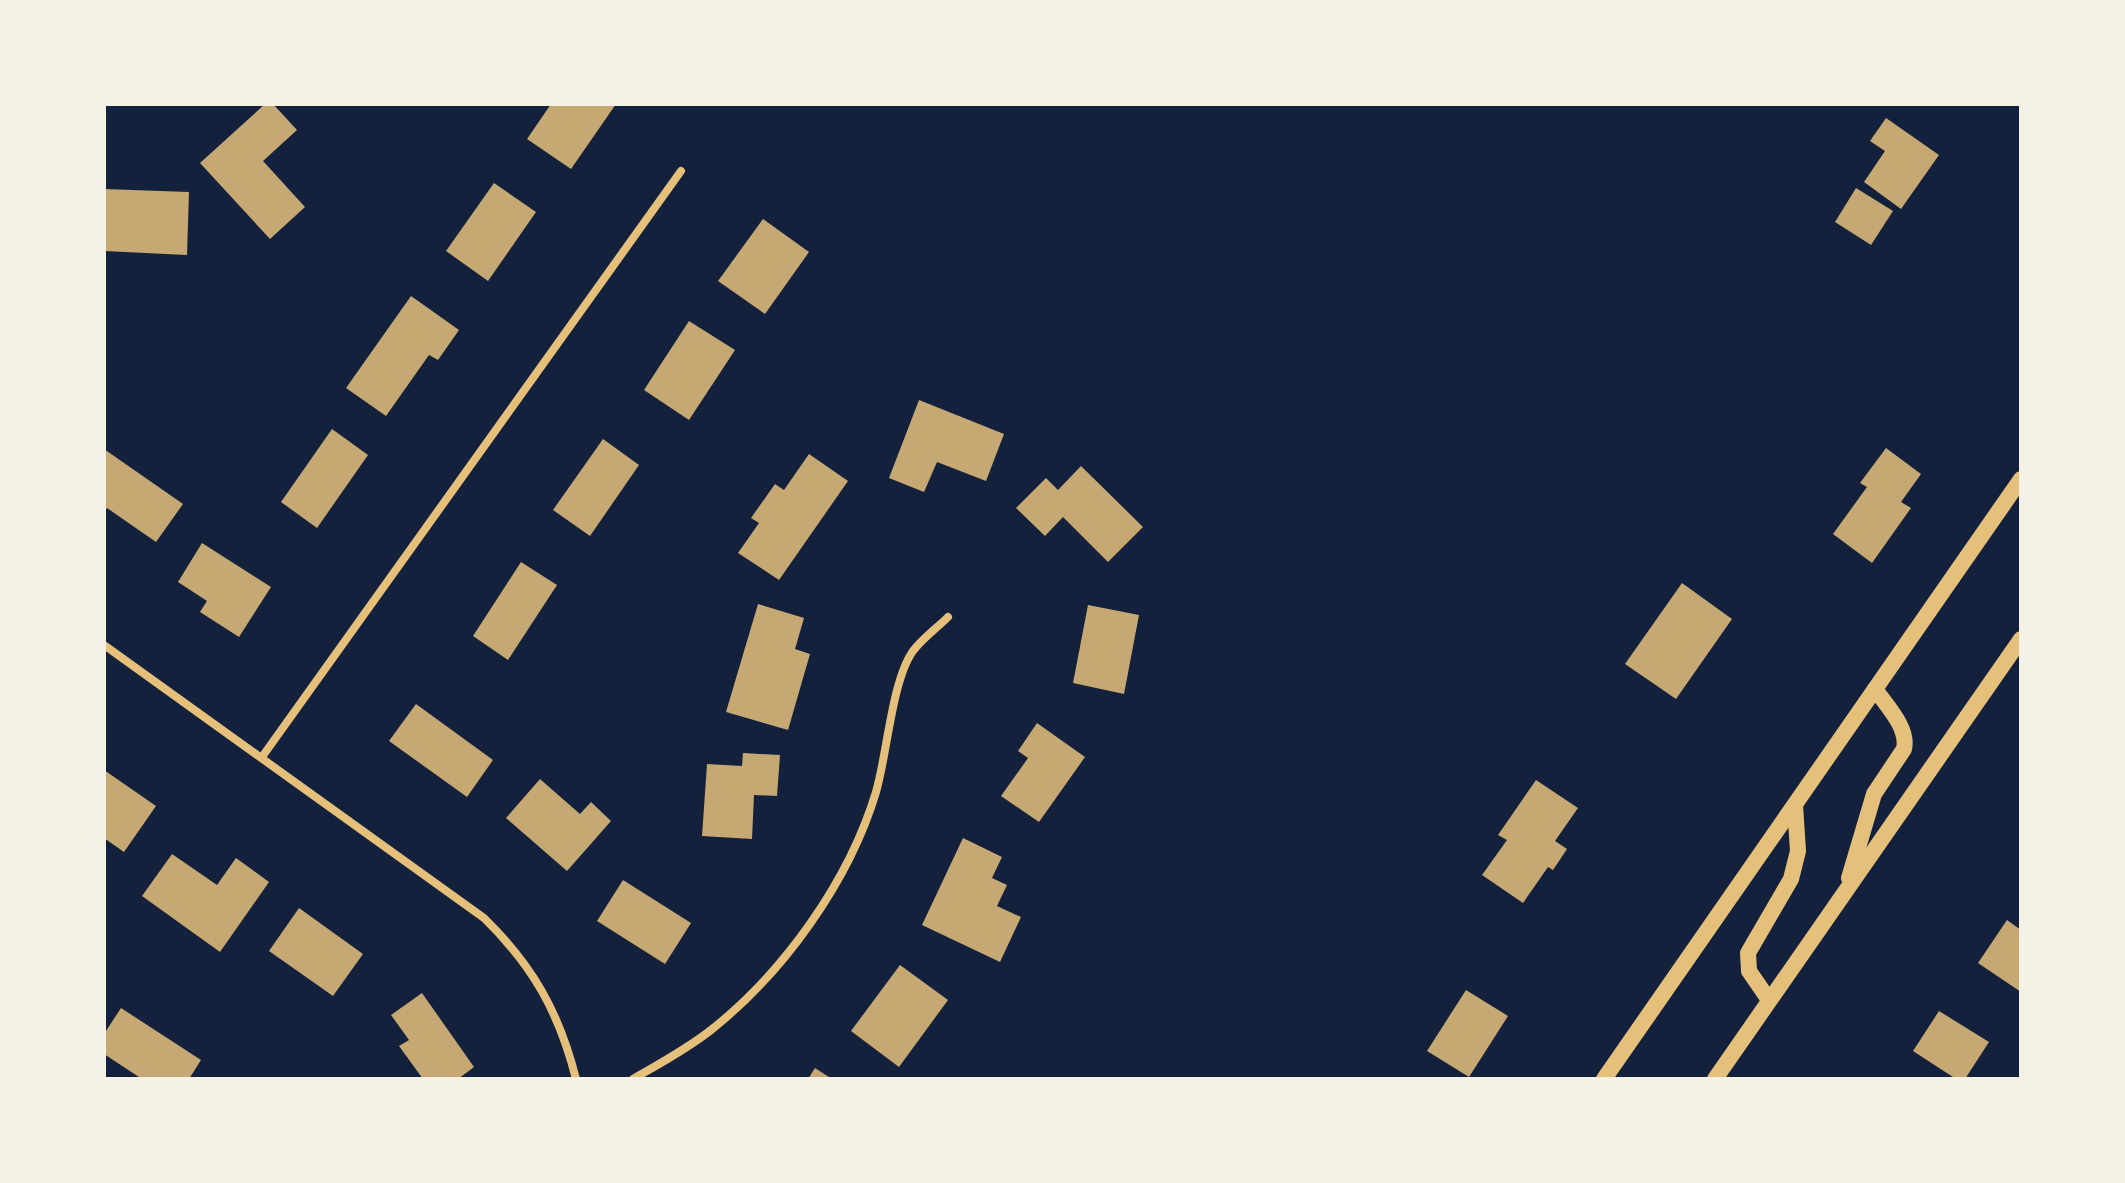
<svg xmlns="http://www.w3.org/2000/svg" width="2125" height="1183" font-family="'Crimson Pro',serif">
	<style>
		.building { fill: #c6a872 }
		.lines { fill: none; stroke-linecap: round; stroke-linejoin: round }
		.minor { stroke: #e5c07b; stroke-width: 8 }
		.secondary { stroke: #e5c07b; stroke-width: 16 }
	</style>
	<rect width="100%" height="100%" fill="#14213d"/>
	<g class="building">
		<polygon points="265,104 273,104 297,130 263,161 305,207 270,239 200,163"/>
		<polygon points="551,104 616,104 571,169 527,139"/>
		<polygon points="1886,118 1939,155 1901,209 1864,182 1885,151 1870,141"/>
		<polygon points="494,183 536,212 488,281 446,251"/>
		<polygon points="1856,188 1893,211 1871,245 1835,222"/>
		<polygon points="104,189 189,192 187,255 104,251"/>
		<polygon points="763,219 809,252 765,314 718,281"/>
		<polygon points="411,296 459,330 438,360 429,355 386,416 346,388"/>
		<polygon points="689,321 735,350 689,420 644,390"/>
		<polygon points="919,400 1004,434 986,481 937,462 924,492 889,478"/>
		<polygon points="332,429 368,455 317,528 281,502"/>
		<polygon points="603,439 639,465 590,536 553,510"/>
		<polygon points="1886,448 1921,474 1901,502 1911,508 1872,563 1833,534 1867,487 1860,483"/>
		<polygon points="104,449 183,504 156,542 107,508 104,513"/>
		<polygon points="809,454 848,481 779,580 738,553 759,523 751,518 775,484 784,490"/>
		<polygon points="1081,466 1143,527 1108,562 1063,517 1045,536 1016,508 1046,478 1058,490"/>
		<polygon points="202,543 271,587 239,637 200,612 207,601 178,582"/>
		<polygon points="521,562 557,585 508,660 473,636"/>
		<polygon points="1682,583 1732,619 1676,699 1625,664"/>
		<polygon points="758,604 804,618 795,649 810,654 788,730 726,712"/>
		<polygon points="1088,605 1139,615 1124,694 1073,683"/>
		<polygon points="416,704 493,760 467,797 389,741"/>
		<polygon points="1037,723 1085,757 1039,822 1001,796 1028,758 1018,751"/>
		<polygon points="743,753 780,755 777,796 754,795 752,839 702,836 707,764 742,766"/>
		<polygon points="104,770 156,806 124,852 104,838"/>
		<polygon points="540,779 580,814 591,802 611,821 567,871 506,818"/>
		<polygon points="1536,780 1578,808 1555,841 1567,849 1553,870 1548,867 1523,903 1482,875 1507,840 1498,835"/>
		<polygon points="963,838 1002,857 992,878 1007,885 997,906 1021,917 1000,962 922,925"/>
		<polygon points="172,854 217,885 236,858 269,882 220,952 142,896"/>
		<polygon points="623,880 691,923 665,964 597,921"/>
		<polygon points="299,908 363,954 333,996 269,951"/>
		<polygon points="2007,920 2021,930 2021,992 1978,963"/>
		<polygon points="900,965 948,1000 899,1067 851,1031"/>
		<polygon points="1466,990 1508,1016 1469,1077 1427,1051"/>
		<polygon points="422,993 474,1067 458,1079 423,1079 399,1046 409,1040 391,1015"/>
		<polygon points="121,1008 201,1060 189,1079 142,1079 104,1054 104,1034"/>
		<polygon points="1939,1011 1989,1042 1965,1079 1956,1079 1913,1051"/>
		<polygon points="815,1068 832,1079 808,1079"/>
	</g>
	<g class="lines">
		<g class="minor">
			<path d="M104 645 484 918C533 966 559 1012 576 1079"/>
			<polyline points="262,757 681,171"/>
			<path d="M633 1079C659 1064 687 1049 711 1030 783 973 849 882 876 792 887 755 892 680 913 651 923 638 937 628 948 617"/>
		</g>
		<g class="secondary">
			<path d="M1849 878 1874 794 1904 749C1909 728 1886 705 1875 689"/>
			<polyline points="1769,1000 1749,971 1748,953 1791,879 1798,851 1795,805"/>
			<polyline points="1604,1079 2021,479"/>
			<polyline points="1715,1079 2021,639"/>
		</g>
	</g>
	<rect width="2125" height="1183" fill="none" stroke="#f6f1e7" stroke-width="212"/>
</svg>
